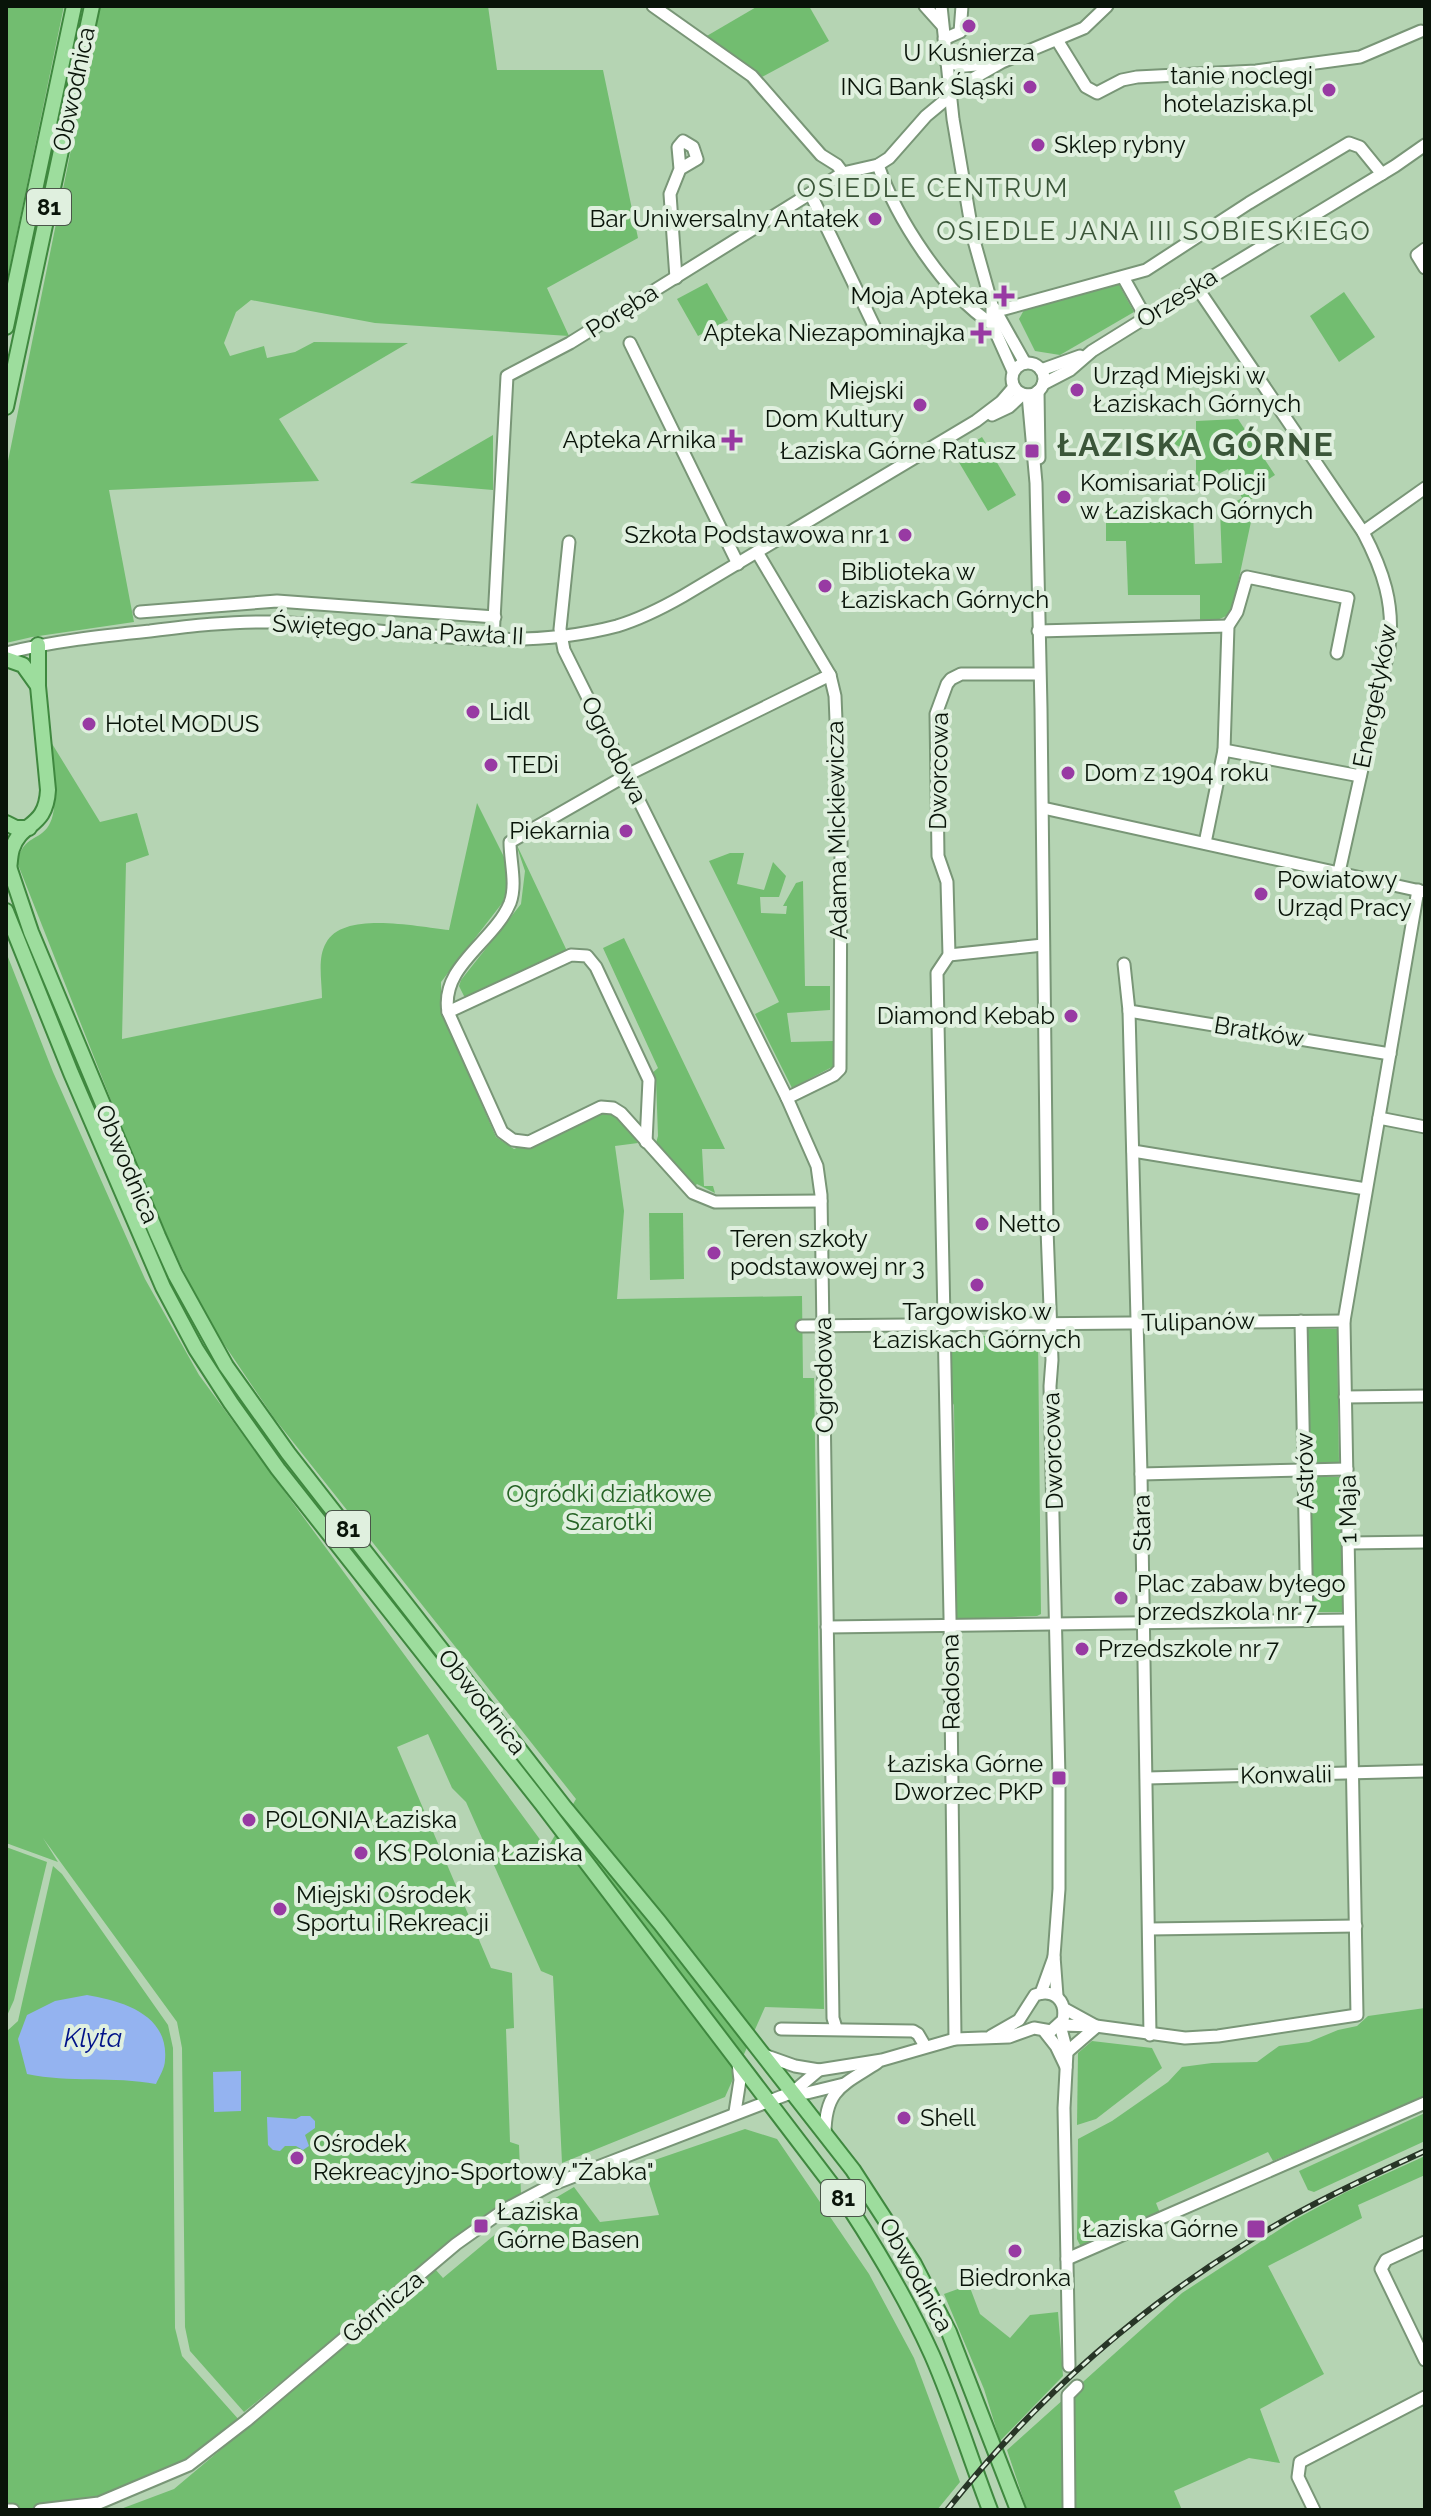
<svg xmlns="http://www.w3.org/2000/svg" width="1431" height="2516" font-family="Raleway,sans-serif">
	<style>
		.green { fill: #72bd70 }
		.water { fill: #94b3f0 }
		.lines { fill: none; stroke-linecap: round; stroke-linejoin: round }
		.minor-casing { stroke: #799677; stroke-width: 15 }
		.major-casing { stroke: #3f883f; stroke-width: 18 }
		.minor { stroke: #fff; stroke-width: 11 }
		.major { stroke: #9ddd9d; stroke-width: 14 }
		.rail-casing { stroke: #283627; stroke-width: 6 }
		.rail { stroke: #e0f0df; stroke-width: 3; stroke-dasharray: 9; stroke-linecap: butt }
		.poi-dot { fill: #983aa3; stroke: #e0f0df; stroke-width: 3 }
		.labels { text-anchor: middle; stroke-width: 8; stroke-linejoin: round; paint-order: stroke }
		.shield { fill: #e0f0df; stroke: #4a5649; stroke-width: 2 }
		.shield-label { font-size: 22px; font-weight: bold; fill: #091409 }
		.poi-label { font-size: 24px; fill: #091409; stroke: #e0f0df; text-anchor: start }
		.street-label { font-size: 24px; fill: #091409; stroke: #e0f0df }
		.park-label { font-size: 24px; fill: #266326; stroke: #e0f0df }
		.neighbourhood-label { font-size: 26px; letter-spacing: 2px; fill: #3b5639; stroke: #e0f0df }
		.water-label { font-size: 26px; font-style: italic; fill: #001288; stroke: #e0f0df }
		.district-label { font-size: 32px; font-weight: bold; letter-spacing: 2px; fill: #3b5639; stroke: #e0f0df }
	</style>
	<rect width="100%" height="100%" fill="#b5d4b3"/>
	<g class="green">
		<polygon points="6,6 64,6 6,286"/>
		<polygon points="100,6 488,6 497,70 603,70 638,238 547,288 569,336 375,323 251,300 236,312 224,343 230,356 264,346 267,358 295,352 314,342 408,343 279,419 319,481 109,490 134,622 32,637 6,643 6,471"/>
		<polygon points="758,6 809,6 829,41 760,78 705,37"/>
		<polygon points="707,283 728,320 698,336 677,299"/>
		<polygon points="1118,283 1134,312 1060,355 1035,351 1019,319 1024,310"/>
		<polygon points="1344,292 1375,337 1339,362 1310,316"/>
		<path d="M1238 419 1275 475 1253 489 1257 496 1242 504 1235 502 1242 498 1228 469 1205 481H1196V453C1184 449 1169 445 1166 431L1196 430V421Z"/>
		<polygon points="493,435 493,490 410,483"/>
		<polygon points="982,437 1016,495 988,511 954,454"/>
		<path d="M1135 503 1136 508 1193 511 1195 564 1222 563 1220 510 1251 513 1252 517 1232 611C1222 621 1213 621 1200 620V595H1128L1126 541H1106V509L1120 507V504Z"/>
		<path d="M51 742 100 822 137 813 149 855 126 863 122 1039 322 998C322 981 317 958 326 943 343 910 418 927 449 930L477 803 504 857 508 884 503 902 441 982V1010L496 1137 514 1149 605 1110 617 1116 638 1143 615 1146 624 1211 617 1299 802 1296 803 1378H814L824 2009 765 2007 725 2097 562 2163 553 1976 541 1971 466 1802 452 1788 428 1734 397 1747 491 1968 512 1973 514 2028 506 2029 510 2142 519 2145 521 2194 452 2243 244 2412 190 2351 185 2327 182 2048 177 2022 43 1838 58 1862 6 1843V952L53 1072 145 1279 199 1375 547 1849 576 1799 274 1418 203 1313 148 1194 17 862C24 834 39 842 49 825 60 807 52 763 51 742Z"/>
		<polygon points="515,841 567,951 472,998 464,996 459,986 461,980 521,904 525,871"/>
		<polygon points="730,853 744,853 737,884 764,890 773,862 786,876 779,897 760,897 761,913 786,914 787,906 783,906 796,883 803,881 805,986 830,986 830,1010 787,1013 791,1042 833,1041 834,1066 792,1088 755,1014 779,1002 709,861"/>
		<polygon points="624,938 725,1149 702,1149 704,1186 713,1186 715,1193 697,1184 695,1186 656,1143 658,1136 656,1080 651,1074 658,1068 603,948"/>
		<polygon points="649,1213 683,1213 684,1279 650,1280"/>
		<polygon points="1307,1329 1337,1329 1339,1464 1309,1465"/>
		<polygon points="950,1336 1038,1336 1041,1614 1037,1616 958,1619 955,1616 951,1501 955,1495 954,1405 950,1399"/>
		<polygon points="1310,1477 1341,1477 1343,1612 1312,1612"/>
		<polygon points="6,1847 47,1862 14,2000 6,2018"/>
		<path d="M53 1866 62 1874 168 2025 173 2048 175 2328 182 2356 240 2421C219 2438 190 2466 167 2478 125 2501 53 2516 6 2508V2032L18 2021Z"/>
		<polygon points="1425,2008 1425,2096 1273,2161 1268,2152 1156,2203 1160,2213 1130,2224 1082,2249 1077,2239 1078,2139 1112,2121 1168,2082 1182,2067 1212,2063 1257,2062 1279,2046 1309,2042 1338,2030 1357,2026 1368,2016"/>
		<polygon points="1092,2041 1152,2048 1162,2068 1096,2119 1077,2125 1078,2053"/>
		<polygon points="1425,2113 1425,2141 1314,2192 1308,2190 1299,2171"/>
		<polygon points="745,2129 777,2139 869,2274 914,2358 960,2482 937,2510 118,2510 174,2489 435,2269 443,2278 498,2232 574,2187 600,2222 659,2215 643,2164"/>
		<polygon points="1425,2156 1425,2175 1358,2205 1362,2218 1268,2266 1324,2374 1260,2409 1280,2463 1249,2458 1174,2491 1182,2510 1027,2510 1007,2450 1182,2293 1294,2220 1346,2192"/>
		<polygon points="969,2285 980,2314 1010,2338 1030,2315 1058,2312 1063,2376 1000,2441 984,2389 944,2294"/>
	</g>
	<g class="water">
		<path d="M87 1995C122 2001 169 2014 165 2060 165 2068 159 2077 156 2084 114 2076 69 2083 27 2074L18 2039 27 2015 55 2001Z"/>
		<polygon points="241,2071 241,2111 214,2112 213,2072"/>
		<polygon points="301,2116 310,2116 315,2121 315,2128 305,2135 309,2146 303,2150 296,2146 285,2146 280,2151 273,2150 268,2145 267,2117 296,2119"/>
	</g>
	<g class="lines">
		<g class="minor-casing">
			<g id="minor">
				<polyline points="653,6 752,76 821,155 837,165 843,173"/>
				<polyline points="925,6 942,25"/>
				<polyline points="941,6 953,119 973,237 992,305 992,324 1013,371"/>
				<polyline points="944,39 960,32 962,6"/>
				<polyline points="1057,40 1086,87 1097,93 1122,80 1137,77 1256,71 1360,57 1421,31"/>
				<polyline points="946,62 965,66 997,63"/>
				<path d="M878 165C896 218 945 294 992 324"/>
				<polyline points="811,195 877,332"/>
				<polyline points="1425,249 1417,255 1425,268"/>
				<polyline points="1123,277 1146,318"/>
				<polyline points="676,278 670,194 680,169 697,159 693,147 683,141 678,147 680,169"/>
				<path d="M1196 286 1363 532C1383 570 1395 605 1389 648L1339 872"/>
				<polyline points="994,308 1025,363"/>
				<polyline points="997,311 1146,270 1249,203 1349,143 1360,147 1382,174"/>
				<polyline points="630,343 738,564"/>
				<circle cx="1028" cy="379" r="16"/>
				<polyline points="1041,370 1080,356"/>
				<polyline points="1043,384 1070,370 1092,351 1174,300 1395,166 1425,145"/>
				<polyline points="1038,391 1039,458"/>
				<polyline points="1028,395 1036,483 1041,708 1047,1229 1052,1360 1050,1386 1059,1778 1059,1889 1054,1956 1057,1996"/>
				<polyline points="992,415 1009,407 1023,394"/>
				<polyline points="1363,532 1425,488"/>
				<polyline points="569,542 560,629 564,650 787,1098 817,1166 821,1195 833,2018 836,2028"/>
				<polyline points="757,552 830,675 835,696 841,842 840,1069 834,1075 787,1098"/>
				<polyline points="140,612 277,601 495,617"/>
				<polyline points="1038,631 1228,626"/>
				<polyline points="493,639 507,376 570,343 843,173 878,165 889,158 926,116 967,82 1002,62 1084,28 1107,6"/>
				<path d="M6 653C54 641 101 636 150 631 190 626 231 621 271 622 386 627 504 656 617 626 640 619 662 608 683 596L976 421 1001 402 1014 387"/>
				<polyline points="1224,750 1360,776"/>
				<polyline points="1043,808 1425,892"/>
				<polyline points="1205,843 1224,750 1228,626 1237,612 1247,577 1348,598 1337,653"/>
				<polyline points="949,955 1043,945"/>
				<polyline points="1124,964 1129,1011 1141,1474 1150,2035"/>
				<polyline points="1129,1011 1390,1054"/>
				<polyline points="448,1012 571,955 587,956 596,967 649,1080 646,1142"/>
				<polyline points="1379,1118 1425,1127"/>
				<polyline points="1133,1151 1366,1189"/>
				<path d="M821 1201 715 1202 693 1193 621 1113 613 1108 601 1107 529 1142 513 1140 502 1132 448 1012C440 966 494 942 510 903 517 884 510 862 510 842L627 775 830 675"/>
				<polyline points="1301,1321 1307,1620"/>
				<polyline points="802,1326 1344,1321"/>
				<polyline points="1345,1397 1425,1396"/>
				<polyline points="1141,1474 1347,1469"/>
				<polyline points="1349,1543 1425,1542"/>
				<polyline points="827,1627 1349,1620"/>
				<polyline points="1147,1778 1425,1771"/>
				<polyline points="1149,1929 1356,1926"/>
				<polyline points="1041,1993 1054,1957"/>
				<polyline points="1065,2009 1096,2026"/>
				<polyline points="781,2029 913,2031 918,2034 925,2046"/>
				<polyline points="1045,2032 1056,2046 1066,2067"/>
				<polyline points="955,2039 950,1617 937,973 949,955 947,882 938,856 936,714 947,684 951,679 961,674 1039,674"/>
				<polyline points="1067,2052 1096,2027"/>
				<path d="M764 2055 795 2066 819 2070 882 2060 955 2039 1009 2037 1034 2028 1051 2031 1063 2020C1067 2001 1054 1988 1035 1995L1019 2020 991 2036"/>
				<polyline points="793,2092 807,2093 844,2084"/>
				<polyline points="735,2112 740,2080 738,2063"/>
				<path d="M825 2134C825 2089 843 2085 877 2063"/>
				<polyline points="1425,2242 1386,2260 1381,2269 1425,2360"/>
				<polyline points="1067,2259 1425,2103"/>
				<polyline points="1069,2366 1064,2108 1067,2052 1060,2025 1096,2026 1185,2038 1218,2036 1357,2015 1344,1321 1418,890"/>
				<polyline points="6,2510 13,2510"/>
				<polyline points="40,2510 99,2503 189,2465 246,2421 456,2244 504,2210 551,2185 793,2092 819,2070"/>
				<polyline points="1069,2510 1068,2395 1077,2386"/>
				<polyline points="1314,2510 1298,2477 1300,2462 1425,2397"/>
			</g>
		</g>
		<g class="major-casing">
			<g id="major">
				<polyline points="6,327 74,6"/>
				<polyline points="6,407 92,6"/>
				<polyline points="6,659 23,665 38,686"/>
				<polyline points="6,823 16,828 29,828"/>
				<polyline points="6,858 31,932 158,1236 175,1274 226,1366 288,1453 565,1808 660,1923 853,2170 914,2264 949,2332 1018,2510"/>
				<path d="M9 869C10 863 10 855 12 849 21 821 46 829 48 790L38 686V645"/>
				<path d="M6 911 71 1073 163 1287 196 1349 231 1403 278 1469 542 1804 851 2210C881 2256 909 2304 932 2355 954 2405 970 2458 990 2510"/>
			</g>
		</g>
		<use href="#minor" class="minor"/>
		<use href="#major" class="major"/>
		<g class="rail-casing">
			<path id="rail" d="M947 2510C1030 2405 1132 2313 1246 2243 1303 2207 1364 2179 1425 2151"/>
		</g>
		<use href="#rail" class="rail"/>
	</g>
	<g class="poi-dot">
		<circle cx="969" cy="26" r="8"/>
		<circle cx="1030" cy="87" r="8"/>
		<circle cx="1329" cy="90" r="8"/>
		<circle cx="1038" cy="145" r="8"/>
		<circle cx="875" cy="219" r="8"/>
		<path d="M1000 284h8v8h8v8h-8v8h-8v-8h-8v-8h8z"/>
		<path d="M977 321h8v8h8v8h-8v8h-8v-8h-8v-8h8z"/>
		<circle cx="1077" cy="390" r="8"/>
		<circle cx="920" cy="405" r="8"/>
		<path d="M728 428h8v8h8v8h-8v8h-8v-8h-8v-8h8z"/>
		<rect x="1024" y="443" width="16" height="16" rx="4"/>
		<circle cx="1064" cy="497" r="8"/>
		<circle cx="905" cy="535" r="8"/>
		<circle cx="825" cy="586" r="8"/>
		<circle cx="473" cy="712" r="8"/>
		<circle cx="89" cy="724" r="8"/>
		<circle cx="491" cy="765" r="8"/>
		<circle cx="1068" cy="773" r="8"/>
		<circle cx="626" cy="831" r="8"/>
		<circle cx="1261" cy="894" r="8"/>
		<circle cx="1071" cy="1016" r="8"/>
		<circle cx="982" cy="1224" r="8"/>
		<circle cx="714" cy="1253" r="8"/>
		<circle cx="977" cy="1285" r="8"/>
		<circle cx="1121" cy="1598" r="8"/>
		<circle cx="1082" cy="1649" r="8"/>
		<rect x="1051" y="1770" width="16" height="16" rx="4"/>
		<circle cx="249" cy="1820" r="8"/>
		<circle cx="361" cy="1853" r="8"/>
		<circle cx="280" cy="1909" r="8"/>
		<circle cx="904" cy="2118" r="8"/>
		<circle cx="297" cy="2158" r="8"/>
		<rect x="473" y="2218" width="16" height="16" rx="4"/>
		<rect x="1246" y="2219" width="20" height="20" rx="4"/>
		<circle cx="1015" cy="2251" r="8"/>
	</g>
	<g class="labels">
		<g class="shield">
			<rect x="27" y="189" width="44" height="36" rx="6"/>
			<rect x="326" y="1511" width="44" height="36" rx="6"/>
			<rect x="821" y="2180" width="44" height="36" rx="6"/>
		</g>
		<g class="shield-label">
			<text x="49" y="215">81</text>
			<text x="348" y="1537">81</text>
			<text x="843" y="2206">81</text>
		</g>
		<g class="poi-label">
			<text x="969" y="61" text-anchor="middle">U Kuśnierza</text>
			<text x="1313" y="84" text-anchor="end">tanie noclegi<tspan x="1313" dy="28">hotelaziska.pl</tspan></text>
			<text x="1014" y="95" text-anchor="end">ING Bank Śląski</text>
			<text x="1054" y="153">Sklep rybny</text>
			<text x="859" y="227" text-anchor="end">Bar Uniwersalny Antałek</text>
			<text x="988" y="304" text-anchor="end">Moja Apteka</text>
			<text x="965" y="341" text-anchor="end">Apteka Niezapominajka</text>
			<text x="1093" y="384">Urząd Miejski w<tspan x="1093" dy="28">Łaziskach Górnych</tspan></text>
			<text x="904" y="399" text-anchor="end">Miejski<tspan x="904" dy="28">Dom Kultury</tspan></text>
			<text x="716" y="448" text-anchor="end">Apteka Arnika</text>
			<text x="1016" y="459" text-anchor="end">Łaziska Górne Ratusz</text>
			<text x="1080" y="491">Komisariat Policji<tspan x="1080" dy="28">w Łaziskach Górnych</tspan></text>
			<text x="889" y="543" text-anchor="end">Szkoła Podstawowa nr 1</text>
			<text x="841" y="580">Biblioteka w<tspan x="841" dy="28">Łaziskach Górnych</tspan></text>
			<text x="489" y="720">Lidl</text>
			<text x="105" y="732">Hotel MODUS</text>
			<text x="507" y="773">TEDi</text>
			<text x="1084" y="781">Dom z 1904 roku</text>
			<text x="610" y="839" text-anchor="end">Piekarnia</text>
			<text x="1277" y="888">Powiatowy<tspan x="1277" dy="28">Urząd Pracy</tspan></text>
			<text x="1055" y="1024" text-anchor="end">Diamond Kebab</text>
			<text x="998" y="1232">Netto</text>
			<text x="730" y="1247">Teren szkoły<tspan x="730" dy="28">podstawowej nr 3</tspan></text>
			<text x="977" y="1320" text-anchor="middle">Targowisko w<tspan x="977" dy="28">Łaziskach Górnych</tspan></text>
			<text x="1137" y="1592">Plac zabaw byłego<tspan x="1137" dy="28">przedszkola nr 7</tspan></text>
			<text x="1098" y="1657">Przedszkole nr 7</text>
			<text x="1043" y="1772" text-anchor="end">Łaziska Górne<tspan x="1043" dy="28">Dworzec PKP</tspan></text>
			<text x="265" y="1828">POLONIA Łaziska</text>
			<text x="377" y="1861">KS Polonia Łaziska</text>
			<text x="296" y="1903">Miejski Ośrodek<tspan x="296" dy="28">Sportu i Rekreacji</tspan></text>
			<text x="920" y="2126">Shell</text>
			<text x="313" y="2152">Ośrodek<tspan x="313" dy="28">Rekreacyjno-Sportowy "Żabka"</tspan></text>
			<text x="497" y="2220">Łaziska<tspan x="497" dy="28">Górne Basen</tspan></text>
			<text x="1238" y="2237" text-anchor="end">Łaziska Górne</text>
			<text x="1015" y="2286" text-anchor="middle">Biedronka</text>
		</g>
		<g class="street-label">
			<text transform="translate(74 89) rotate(-78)" y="8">Obwodnica</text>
			<text transform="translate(1177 298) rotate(-32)" y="8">Orzeska</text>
			<text transform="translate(622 311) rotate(-32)" y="8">Poręba</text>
			<text transform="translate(398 630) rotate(3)" y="8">Świętego Jana Pawła II</text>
			<text transform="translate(1375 696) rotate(-79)" y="8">Energetyków</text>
			<text transform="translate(614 750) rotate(63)" y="8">Ogrodowa</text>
			<text transform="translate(939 771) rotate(-89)" y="8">Dworcowa</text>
			<text transform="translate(837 830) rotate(-91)" y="8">Adama Mickiewicza</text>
			<text transform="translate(1259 1032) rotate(9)" y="8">Bratków</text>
			<text transform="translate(127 1164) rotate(67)" y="8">Obwodnica</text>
			<text transform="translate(1198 1322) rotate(-1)" y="8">Tulipanów</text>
			<text transform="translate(824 1375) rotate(-91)" y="8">Ogrodowa</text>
			<text transform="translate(1053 1451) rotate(-92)" y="8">Dworcowa</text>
			<text transform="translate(1305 1471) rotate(-91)" y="8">Astrów</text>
			<text transform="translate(1348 1509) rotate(-91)" y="8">1 Maja</text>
			<text transform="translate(1142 1523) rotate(-91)" y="8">Stara</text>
			<text transform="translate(951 1682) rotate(-91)" y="8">Radosna</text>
			<text transform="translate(482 1702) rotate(52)" y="8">Obwodnica</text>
			<text transform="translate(1286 1775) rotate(-1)" y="8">Konwalii</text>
			<text transform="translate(916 2275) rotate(61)" y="8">Obwodnica</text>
			<text transform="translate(383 2307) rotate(-40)" y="8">Górnicza</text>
		</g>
		<g class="park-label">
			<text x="609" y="1502">Ogródki działkowe<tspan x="609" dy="28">Szarotki</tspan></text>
		</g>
		<g class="neighbourhood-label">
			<text x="933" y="197">OSIEDLE CENTRUM</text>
			<text x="1154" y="240">OSIEDLE JANA III SOBIESKIEGO</text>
		</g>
		<g class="water-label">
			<text x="93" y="2047">Klyta</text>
		</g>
		<g class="district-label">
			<text x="1196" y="456">ŁAZISKA GÓRNE</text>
		</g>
	</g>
	<rect width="1431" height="2516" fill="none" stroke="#091409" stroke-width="16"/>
</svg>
